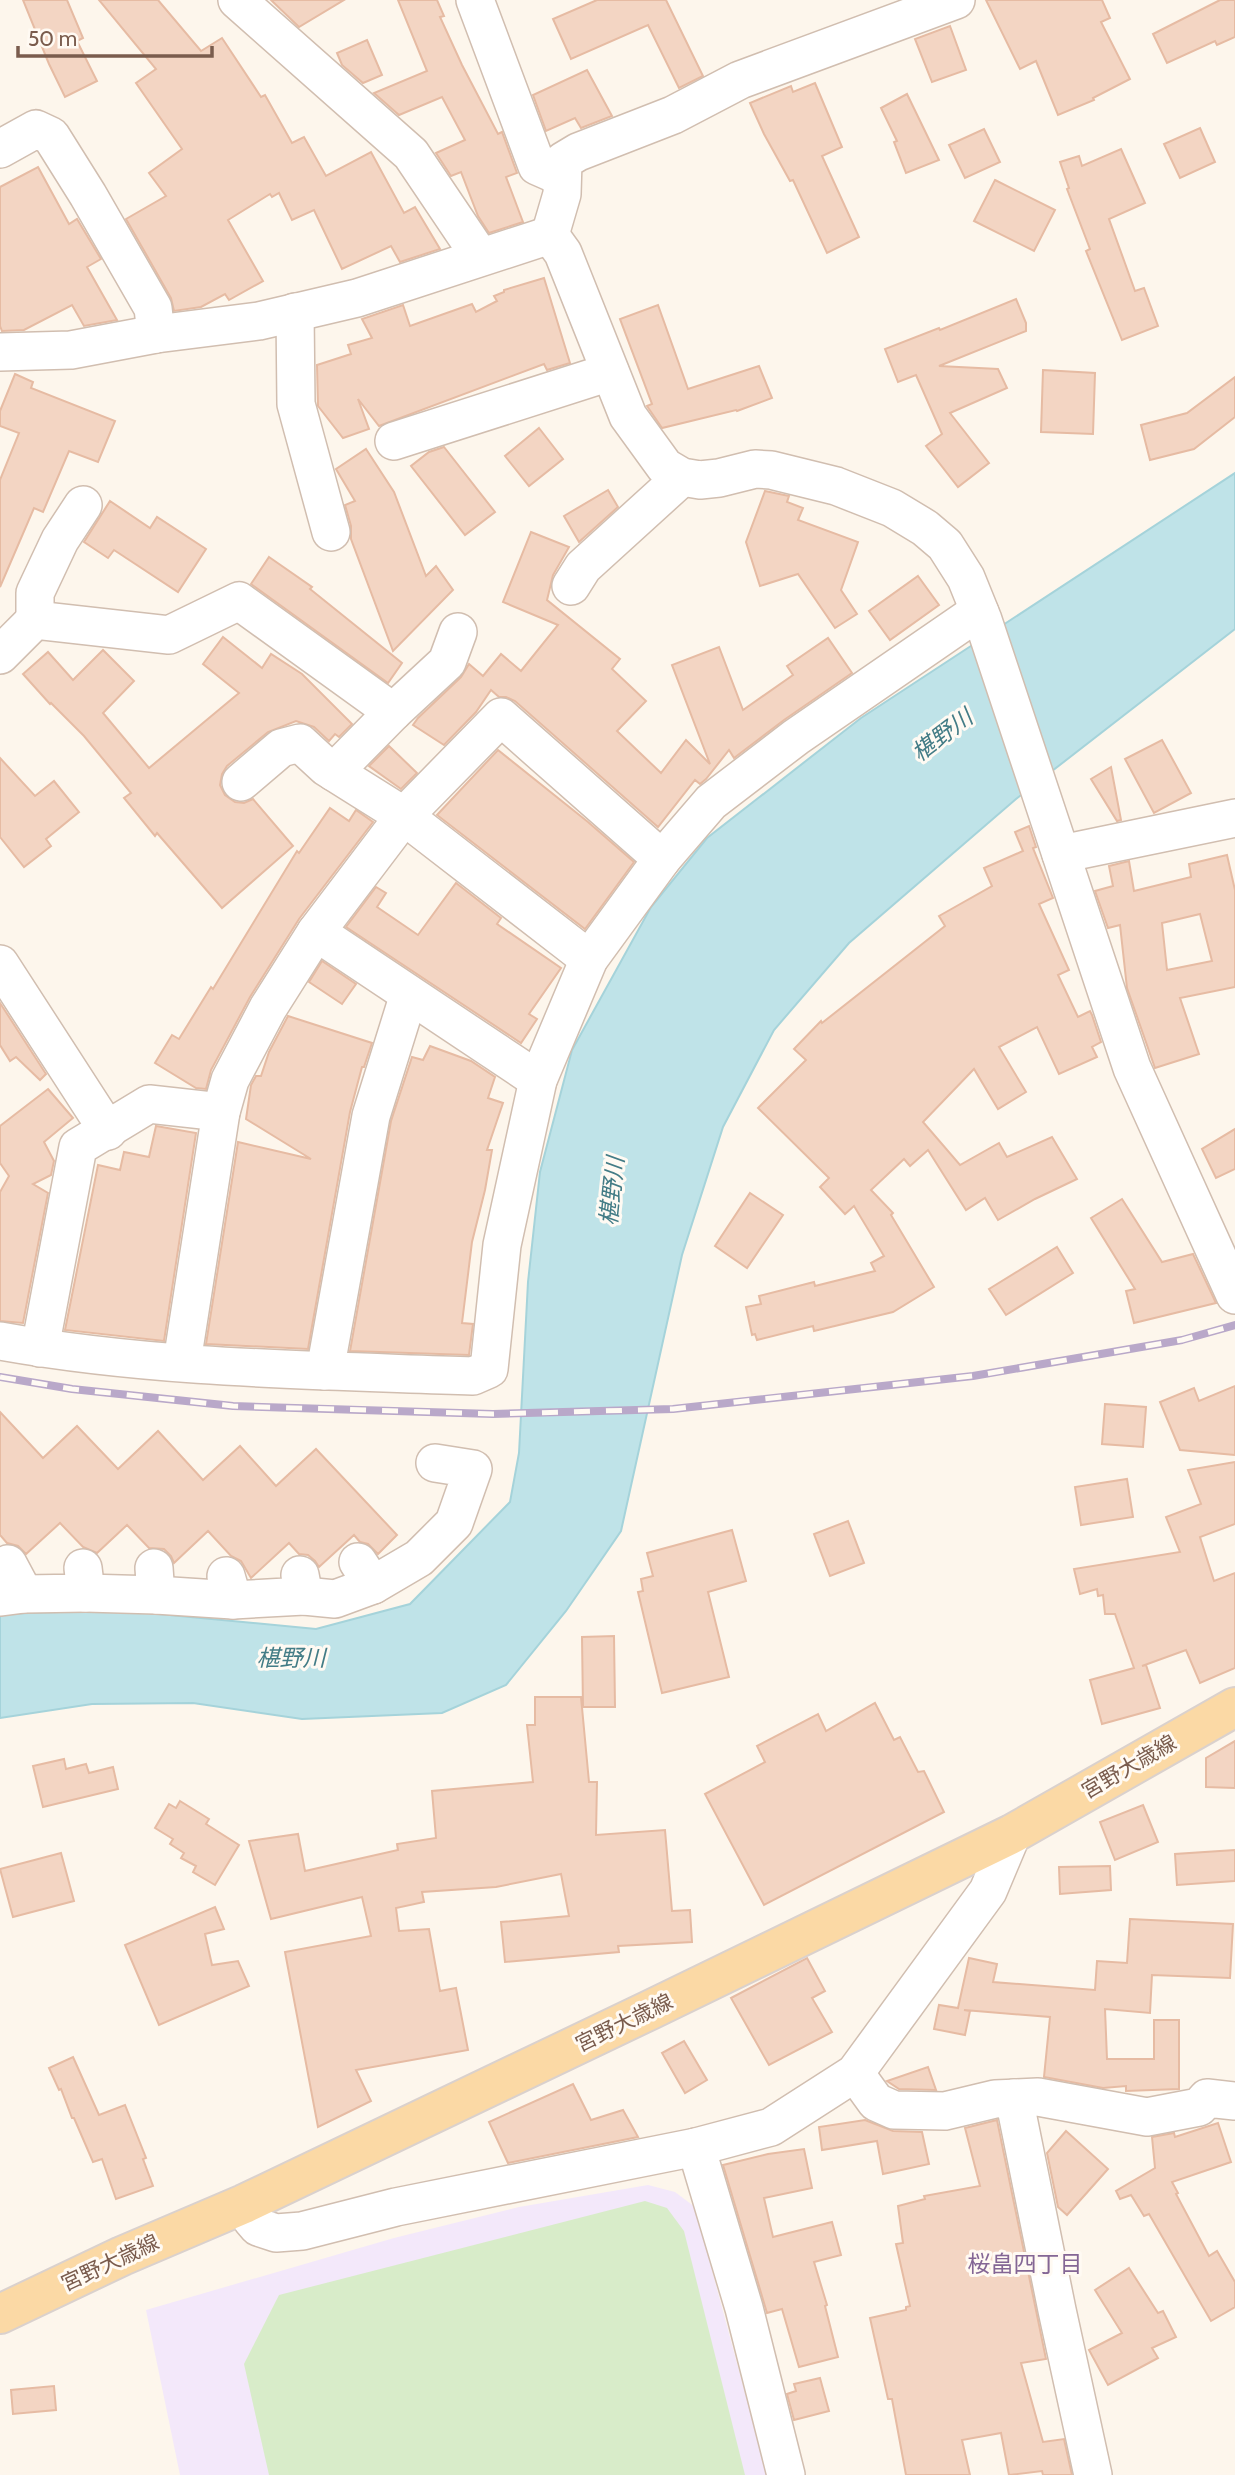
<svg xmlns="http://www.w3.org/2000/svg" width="1235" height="2475" font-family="Cabin,'Noto Sans JP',sans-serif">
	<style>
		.education { fill: #f3e8fa }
		.green { fill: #d8ecc9 }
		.water { fill: #bfe3e8; stroke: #a5d3da; stroke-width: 2 }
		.building { fill: #f3d5c3; stroke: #e6bba3; stroke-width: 2; fill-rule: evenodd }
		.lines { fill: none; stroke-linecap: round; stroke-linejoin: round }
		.minor-casing { stroke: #d1beb0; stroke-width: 40 }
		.major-casing { stroke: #dad1cd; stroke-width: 42 }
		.minor { stroke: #fff; stroke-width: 37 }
		.major { stroke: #fbd9a5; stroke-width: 38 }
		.rail-casing { stroke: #b9a8c9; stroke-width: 8 }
		.rail { stroke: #fffaf3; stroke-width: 5; stroke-dasharray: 16; stroke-linecap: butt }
		.labels { text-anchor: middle; stroke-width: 6; stroke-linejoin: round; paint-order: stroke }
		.street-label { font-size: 21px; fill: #7a5c4d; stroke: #fffaf3 }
		.water-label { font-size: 23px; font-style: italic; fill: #437c86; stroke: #fffaf3 }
		.neighbourhood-label { font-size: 23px; fill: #846695; stroke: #fffaf3 }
	</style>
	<rect width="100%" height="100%" fill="#fdf6ec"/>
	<polygon class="education" points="648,2185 675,2192 695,2207 767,2475 180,2475 146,2310 394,2238 519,2207"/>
	<polygon class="green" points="645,2201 667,2208 684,2231 745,2475 269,2475 244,2364 279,2295"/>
	<polygon class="water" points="1235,473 1235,629 1016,799 849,943 774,1030 723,1127 682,1255 621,1531 566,1611 506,1685 442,1713 302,1719 193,1703 92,1704 0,1718 0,1614 117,1610 316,1629 410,1604 510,1502 519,1453 528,1282 540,1172 572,1050 651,907 707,838 861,718"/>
	<g class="building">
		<polygon points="23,0 67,0 83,38 77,41 97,81 65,97 49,64"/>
		<polygon points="99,0 158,0 201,51 222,38 261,97 265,95 292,143 304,137 326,176 371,152 404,213 415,207 440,249 400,262 391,246 342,269 314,210 292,220 279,193 272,197 270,194 228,220 263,281 229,300 225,294 201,307 174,311 171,298 126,219 166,196 149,173 182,149 136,83 156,69"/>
		<polygon points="271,0 344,0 299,27"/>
		<polygon points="398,0 437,0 444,16 440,17 462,65 498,134 502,132 517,173 506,177 523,222 489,233 478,216 461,172 451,176 436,153 465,140 442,97 399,115 374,93 427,71"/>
		<polygon points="597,0 666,0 703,76 679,88 648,25 571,59 553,19"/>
		<polygon points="986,0 1102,0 1110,18 1101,22 1130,79 1093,98 1094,100 1058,115 1036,61 1020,69"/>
		<polygon points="1220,0 1235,0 1235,37 1217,45 1215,41 1167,63 1153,34"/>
		<polygon points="950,26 966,70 932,82 915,39"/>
		<polygon points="367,40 382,75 363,83 342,65 337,53"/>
		<polygon points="587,70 612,116 581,128 575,118 546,131 533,95"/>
		<polygon points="815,83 842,147 822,156 859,237 827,253 793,180 790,181 764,134 750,103 791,86 793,92"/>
		<polygon points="907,94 939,160 906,173 894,142 897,141 881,108"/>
		<polygon points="1200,128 1215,162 1180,178 1164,144"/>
		<polygon points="984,129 1000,162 965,178 949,145"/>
		<polygon points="1121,149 1145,203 1109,219 1135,291 1144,288 1158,326 1122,340 1086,251 1090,249 1067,189 1069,188 1060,162 1079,156 1082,166"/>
		<polygon points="38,167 69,224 77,219 101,259 87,267 117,320 84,326 72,305 24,330 2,331 0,326 0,187"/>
		<polygon points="995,180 1055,210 1034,251 974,221"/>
		<polygon points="544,278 570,363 547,370 544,364 379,426 358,399 369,429 343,438 318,406 317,365 351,354 348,345 372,338 362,319 403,305 410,326 472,304 476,312 497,301 494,296 504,292 504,290"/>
		<polygon points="1016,299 1026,323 1026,331 939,366 998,369 1007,388 950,413 989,463 958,487 926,446 942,434 916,375 898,382 885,349 939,328 940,330"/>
		<polygon points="658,305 688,389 759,366 772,398 737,411 736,410 662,428 647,406 652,404 620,319"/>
		<polygon points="1043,370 1095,373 1093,434 1041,432"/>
		<polygon points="15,374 33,382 31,388 115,421 98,462 69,451 43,512 34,508 0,587 0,480 19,433 0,426 0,411"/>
		<polygon points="1235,377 1235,417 1194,449 1150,460 1141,425 1187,413"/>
		<polygon points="539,428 563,459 529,486 505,456"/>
		<polygon points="444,447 495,512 465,535 411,466 429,452"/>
		<polygon points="366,449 394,492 426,576 436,566 453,590 393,651 351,539 351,526 345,505 355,501 336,469"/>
		<polygon points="608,490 618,507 579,542 564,516"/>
		<polygon points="765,491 789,496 787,502 803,508 798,520 858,542 841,590 857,614 835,628 798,574 760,586 746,542"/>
		<polygon points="110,501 150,528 157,517 206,549 178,592 114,550 108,558 84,542"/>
		<polygon points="531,532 569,547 553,575 547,600 620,659 612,669 646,701 617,731 661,773 686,740 710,764 672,665 719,647 743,710 793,675 787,666 828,638 852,673 784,720 734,758 729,750 706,779 700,784 695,780 658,827 515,701 506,697 499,697 491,690 476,712 444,745 413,725 418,718 461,677 469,664 483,676 501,654 521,671 558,625 503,602"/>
		<polygon points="269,557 312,587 310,589 402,663 388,683 251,584"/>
		<polygon points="918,576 939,605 890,640 869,611"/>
		<polygon points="223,637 262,668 271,654 302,674 352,724 339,737 335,734 329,741 314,727 296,721 268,732 227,766 222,774 220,785 225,795 235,802 244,803 253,799 293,846 222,908 157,833 155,836 124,798 131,793 84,736 51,703 50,704 23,674 48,652 73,680 103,650 134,681 103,713 149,768 239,693 203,664"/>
		<polygon points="1162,740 1191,793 1154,813 1125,759"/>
		<polygon points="389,746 417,773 401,789 369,766"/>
		<polygon points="498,750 588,822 634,862 585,929 437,815"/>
		<polygon points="0,758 35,796 54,781 79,812 46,839 51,846 24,867 0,837"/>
		<polygon points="1111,767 1121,820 1117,821 1091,779"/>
		<polygon points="330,808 349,821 356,810 373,822 299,919 250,997 211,1070 206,1089 196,1088 155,1063 172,1035 179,1039 211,987 213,989 297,851 299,853"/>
		<polygon points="1029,826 1036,847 1033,848 1053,898 1039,904 1069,970 1058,975 1078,1017 1090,1011 1092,1015 1101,1042 1092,1047 1097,1057 1059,1074 1037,1027 999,1047 1026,1092 998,1109 974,1069 923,1122 960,1165 999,1143 1007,1157 1052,1137 1077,1179 1035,1199 998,1220 985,1198 966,1210 928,1150 910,1166 904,1159 871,1190 893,1213 891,1215 934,1287 893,1312 814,1331 813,1326 757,1340 755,1334 752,1335 746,1307 761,1304 759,1296 814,1282 815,1286 875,1271 871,1263 884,1256 854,1206 845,1214 820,1187 829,1178 758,1108 806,1060 794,1049 821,1021 822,1023 945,926 939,916 992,886 984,868 1023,851 1015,832"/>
		<path d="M1227 855 1235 890V987L1180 998 1199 1054 1155 1068 1127 988 1120 925 1108 928 1095 891 1113 886 1109 866 1129 861 1134 891 1191 877 1189 864ZM1200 914 1212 961 1167 970 1162 923Z"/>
		<polygon points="456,883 501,918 497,924 561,968 529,1014 537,1019 521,1043 346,927 376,887 386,893 377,907 418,935"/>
		<polygon points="322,961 356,984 342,1004 309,982"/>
		<polygon points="0,1003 46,1074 40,1080 16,1057 10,1061 0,1045"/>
		<polygon points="288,1016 372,1043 364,1067 362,1067 350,1112 308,1349 206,1344 238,1142 311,1159 246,1119 251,1085 256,1076 261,1076 269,1052"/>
		<polygon points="430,1046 471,1061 495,1077 488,1098 503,1103 487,1150 492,1150 485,1190 472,1242 462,1323 473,1324 469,1355 350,1351 391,1121 412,1057 423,1060"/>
		<polygon points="48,1089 73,1118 44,1142 54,1161 51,1175 33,1184 48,1193 23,1323 0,1321 0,1192 9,1176 0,1163 0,1126"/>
		<polygon points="156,1126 196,1133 164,1341 65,1330 98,1165 120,1170 124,1152 149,1157"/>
		<polygon points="1235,1129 1235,1169 1216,1178 1202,1149"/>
		<polygon points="750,1193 783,1215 747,1268 715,1246"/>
		<polygon points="1122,1199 1162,1262 1193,1254 1216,1303 1134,1323 1126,1291 1135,1289 1091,1218"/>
		<polygon points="1057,1247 1073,1273 1006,1315 989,1289"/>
		<polygon points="1235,1386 1235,1455 1180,1450 1160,1402 1194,1388 1199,1401"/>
		<polygon points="1105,1404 1146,1407 1143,1447 1102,1444"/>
		<polygon points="0,1412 43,1458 77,1426 118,1469 158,1431 203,1480 240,1446 276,1486 316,1449 397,1535 378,1554 368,1544 360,1542 354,1535 319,1567 315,1561 308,1555 299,1554 289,1543 251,1578 241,1561 231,1556 208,1531 174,1563 171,1556 164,1549 149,1548 127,1525 97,1553 83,1547 60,1523 26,1554 18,1546 7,1543 0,1535"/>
		<polygon points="1235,1462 1235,1524 1200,1537 1214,1581 1235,1573 1235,1668 1200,1683 1186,1650 1142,1666 1146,1665 1160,1708 1102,1724 1090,1680 1134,1668 1115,1614 1105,1614 1103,1595 1098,1596 1097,1589 1080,1594 1074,1569 1180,1552 1166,1517 1201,1504 1188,1470"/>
		<polygon points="1127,1479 1133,1517 1081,1525 1075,1487"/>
		<polygon points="848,1521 864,1563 830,1576 814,1534"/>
		<polygon points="732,1530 746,1581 708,1592 729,1677 662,1693 638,1592 643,1591 641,1579 653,1576 647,1553"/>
		<polygon points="614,1636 615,1707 583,1707 582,1637"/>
		<polygon points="535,1697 581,1697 589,1782 597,1782 596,1835 665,1830 672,1911 690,1910 692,1942 618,1946 619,1952 505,1962 501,1922 569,1916 561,1874 496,1887 422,1892 424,1902 396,1908 399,1931 429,1929 440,1991 456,1988 468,2050 356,2070 371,2101 318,2127 285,1952 371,1936 362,1897 271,1919 249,1841 298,1834 305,1871 398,1850 397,1844 436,1838 432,1791 533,1782 527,1725 535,1725"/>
		<polygon points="875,1703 894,1740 900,1737 918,1772 924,1771 944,1812 764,1905 705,1794 765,1762 757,1746 818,1714 826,1731"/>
		<polygon points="1235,1741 1235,1788 1206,1787 1206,1758"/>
		<polygon points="64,1759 66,1769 86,1764 89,1773 113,1767 118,1789 43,1807 33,1766"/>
		<polygon points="180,1801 209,1819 206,1824 239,1845 215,1885 193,1872 196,1866 181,1858 184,1853 170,1844 173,1839 155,1828 169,1804 176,1808"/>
		<polygon points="1143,1805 1158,1842 1115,1860 1100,1822"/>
		<polygon points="1235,1850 1235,1881 1177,1885 1175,1854"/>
		<polygon points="61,1853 74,1901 13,1917 0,1869"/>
		<polygon points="1110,1866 1111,1890 1060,1894 1059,1867"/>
		<polygon points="215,1907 224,1929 205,1934 212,1965 238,1961 249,1986 159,2025 125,1945"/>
		<polygon points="1130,1919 1233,1924 1230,1978 1152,1975 1150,2013 1105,2009 1107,2059 1154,2059 1154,2020 1179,2020 1179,2089 1126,2091 1126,2086 1103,2088 1044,2077 1050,2017 964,2010 970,2011 965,2035 934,2029 939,2005 958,2008 969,1958 997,1964 993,1982 1095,1990 1097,1961 1127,1963"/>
		<polygon points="807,1958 825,1991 812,1998 832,2032 769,2065 731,1998"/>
		<polygon points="684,2041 707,2080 685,2093 662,2053"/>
		<polygon points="73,2057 99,2115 125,2105 146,2158 143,2159 153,2186 116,2199 102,2159 93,2162 74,2118 72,2118 61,2089 59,2090 49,2068"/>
		<polygon points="928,2067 936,2090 899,2089 887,2081"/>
		<polygon points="573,2084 591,2120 623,2110 638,2137 508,2163 489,2122"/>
		<polygon points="865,2120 893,2131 922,2132 929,2164 883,2174 877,2141 822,2150 819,2127"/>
		<polygon points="997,2120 1046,2359 1021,2363 1043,2442 1064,2439 1072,2475 1043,2475 1042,2471 1009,2475 1001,2433 962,2440 970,2475 906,2475 892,2399 888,2399 870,2318 906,2310 906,2307 910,2306 896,2244 903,2243 898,2206 925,2199 924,2196 980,2186 965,2128"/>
		<polygon points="1218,2123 1231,2162 1172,2182 1178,2193 1176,2194 1209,2256 1217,2251 1235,2282 1235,2307 1211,2321 1149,2214 1144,2216 1131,2195 1120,2199 1116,2191 1155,2168 1152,2137 1174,2133 1175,2137"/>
		<polygon points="1066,2131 1108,2169 1067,2215 1058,2207 1047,2153"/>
		<polygon points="804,2149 812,2188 764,2198 773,2237 832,2222 841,2255 814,2262 827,2305 825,2306 838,2357 799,2367 782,2309 767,2313 723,2165 768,2154"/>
		<polygon points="1129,2268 1158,2313 1163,2311 1176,2337 1152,2348 1158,2358 1108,2385 1089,2350 1122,2333 1095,2290"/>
		<polygon points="820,2378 829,2411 794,2420 787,2394 796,2391 794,2384"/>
		<polygon points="54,2386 56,2410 13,2414 11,2390"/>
	</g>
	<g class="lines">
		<g class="minor-casing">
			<g id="minor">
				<polyline points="237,0 411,154 473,246 474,259"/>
				<polyline points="475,0 537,166 562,177"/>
				<polyline points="0,149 36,129 51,136 88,195 153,308 156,334"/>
				<polyline points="550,235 563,253 628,416 665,467 682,477 700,480 719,478 755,469 771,470 836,486 892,508 925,528 945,545 966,578 983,620 1132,1068 1235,1295"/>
				<polyline points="550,235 562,194 563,161 578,152 673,115 740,80 956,0"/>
				<polyline points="295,312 296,404 331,532"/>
				<polyline points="0,352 71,350 156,334 259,321 357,298 550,235"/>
				<polyline points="394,441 610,372"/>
				<polyline points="571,586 583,567 682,477"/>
				<polyline points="35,620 35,593 60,540 83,505"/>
				<polyline points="0,655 35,620 169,635 239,601 393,712 334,772"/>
				<polyline points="393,712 447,662 458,632"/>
				<polyline points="241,782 281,748 300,743 326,767 404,816 589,959"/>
				<polyline points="1061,854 1235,818"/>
				<polyline points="316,932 538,1080"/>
				<polyline points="0,964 108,1131"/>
				<path d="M0 1341C155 1369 316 1370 473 1376L489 1369 502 1245 538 1080 589 959 662 859 711 802 796 737 966 620 980 613"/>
				<polyline points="40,1348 78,1147 149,1104 221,1112"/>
				<polyline points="182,1362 221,1112 230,1080 268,1008 316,932 404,816 501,717 662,859"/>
				<polyline points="325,1371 371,1116 405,1007 411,997"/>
				<polyline points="373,1585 419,1558 454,1523 473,1469 435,1463"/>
				<polyline points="86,1593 156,1595 154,1568"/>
				<polyline points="24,1594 86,1593 83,1568"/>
				<polyline points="156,1595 233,1600 226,1576"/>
				<polyline points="304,1596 335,1599 373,1585 358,1562"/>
				<polyline points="1,1597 24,1594 8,1564"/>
				<polyline points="233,1600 304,1596 300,1575"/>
				<polyline points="855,2073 876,2102 894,2110 945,2111 995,2099 1038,2097 1147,2117 1199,2107 1207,2098 1235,2101"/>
				<polyline points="1014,2098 1057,2310 1093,2475"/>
				<polyline points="696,2147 744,2308 786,2475"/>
				<polyline points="244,2204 252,2220 258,2227 276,2233 302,2231 396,2207 696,2147 771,2127 855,2073 988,1891 1012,1834"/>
			</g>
		</g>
		<g class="major-casing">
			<polyline id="major" points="0,2314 122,2256 244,2204 650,2010 1012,1834 1235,1707"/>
		</g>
		<use href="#minor" class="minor"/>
		<use href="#major" class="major"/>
		<g class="rail-casing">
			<polyline id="rail" points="0,1377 72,1389 233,1406 493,1414 673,1409 973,1376 1182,1340 1235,1325"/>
		</g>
		<use href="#rail" class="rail"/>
	</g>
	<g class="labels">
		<g class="street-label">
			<text transform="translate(1129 1767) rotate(-30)" y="7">宮野大歳線</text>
			<text transform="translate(624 2023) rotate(-26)" y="7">宮野大歳線</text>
			<text transform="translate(110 2263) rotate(-25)" y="7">宮野大歳線</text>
		</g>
		<g class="water-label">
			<text transform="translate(942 735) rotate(-37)" y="8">椹野川</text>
			<text transform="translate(612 1191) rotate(-84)" y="8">椹野川</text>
			<text x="291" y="1666">椹野川</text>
		</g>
		<g class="neighbourhood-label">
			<text x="1025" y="2272">桜畠四丁目</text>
		</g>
	</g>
	<path d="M18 46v10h194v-10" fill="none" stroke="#7a5c4d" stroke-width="3.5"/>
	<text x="28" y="46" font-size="21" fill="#7a5c4d" stroke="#fffaf3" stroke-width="5" paint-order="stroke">50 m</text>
</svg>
